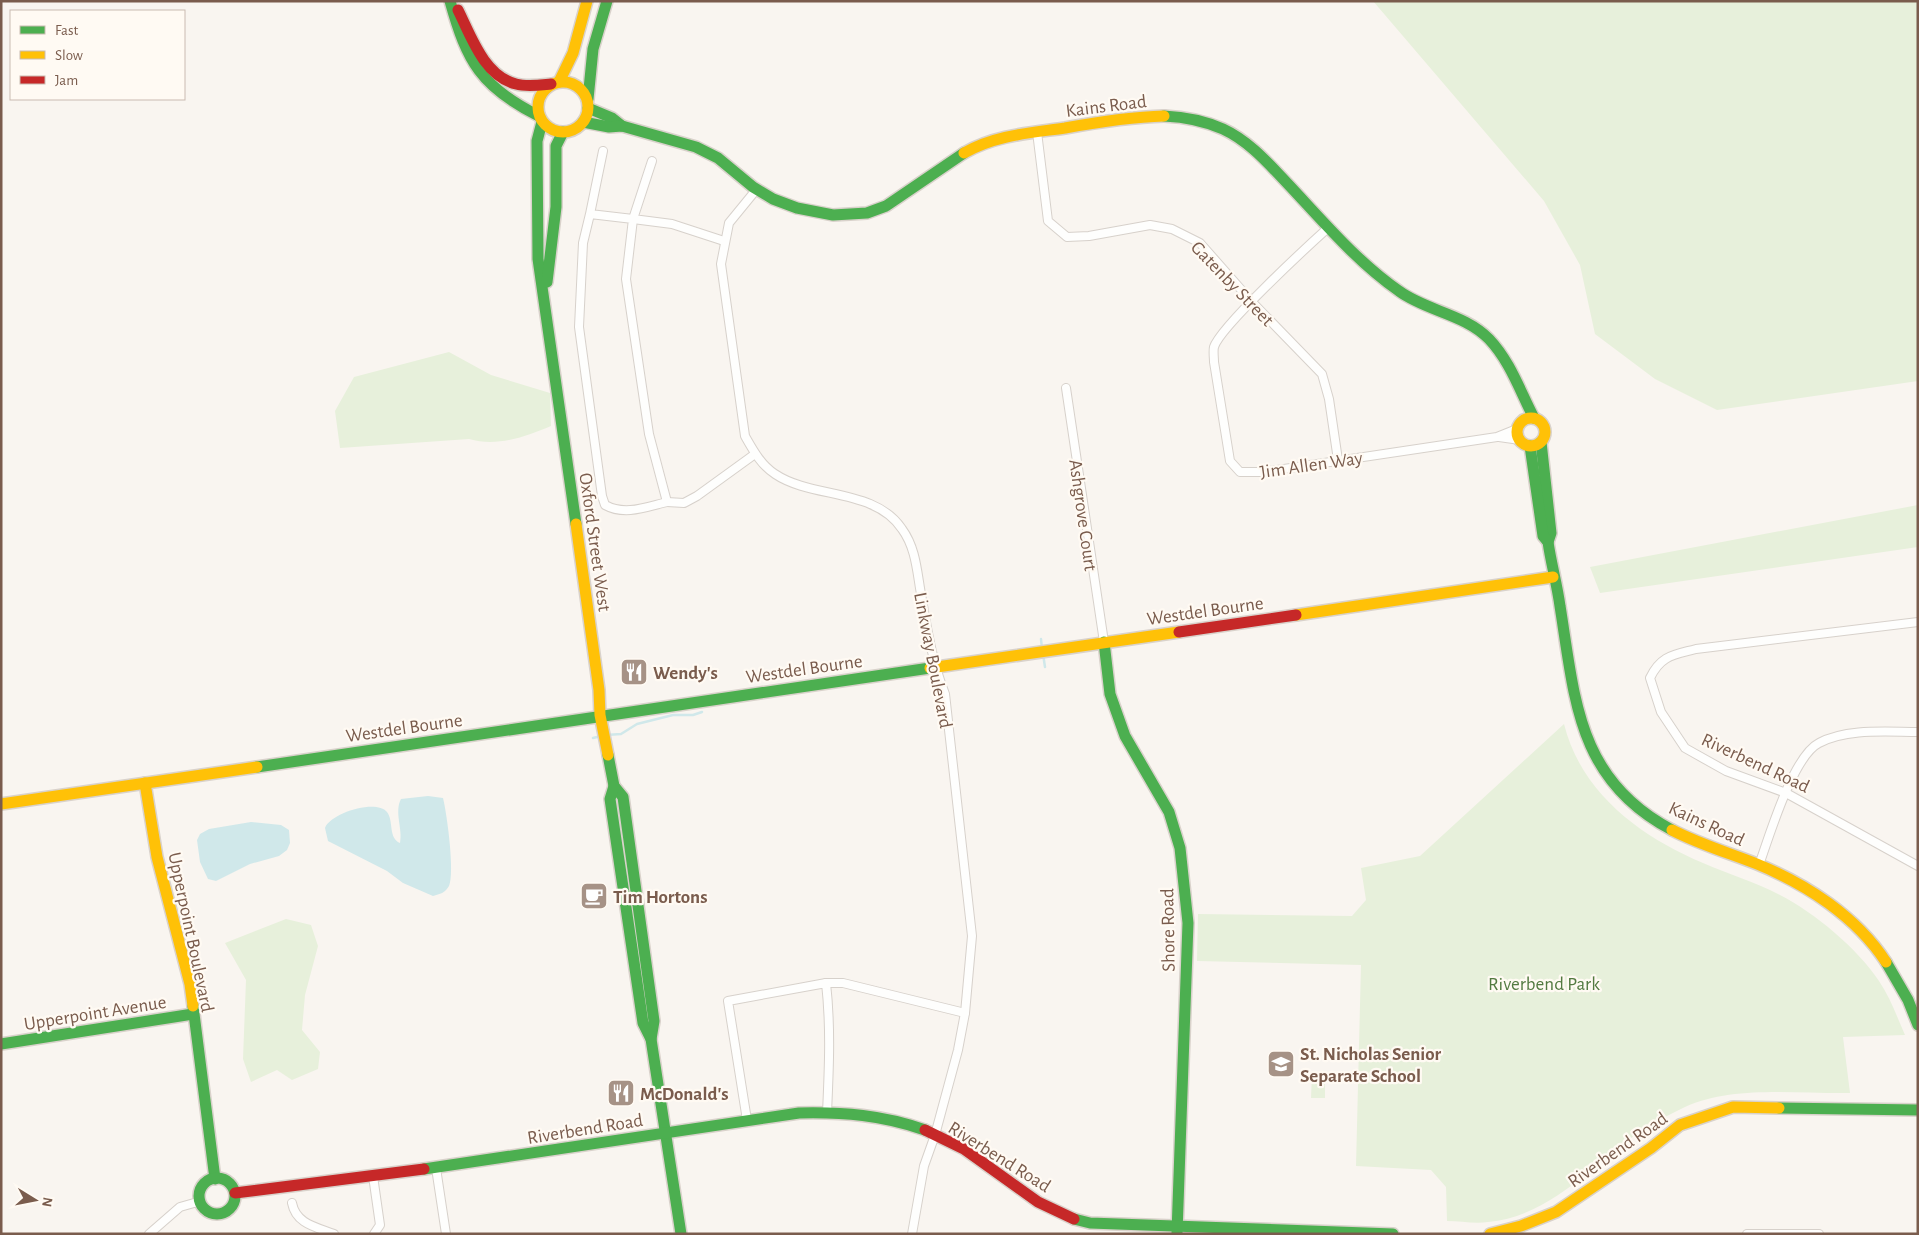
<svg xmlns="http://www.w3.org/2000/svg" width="1919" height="1235" font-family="'Alegreya Sans',sans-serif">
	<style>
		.green { fill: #e7f0db }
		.water { fill: #d0e8ea }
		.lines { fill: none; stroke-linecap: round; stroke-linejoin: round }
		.stream { stroke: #d0e8ea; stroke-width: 2.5 }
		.street-casing { stroke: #d7d1cb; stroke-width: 10 }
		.fast-casing { stroke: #d9d2cb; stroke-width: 14 }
		.slow-casing { stroke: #d9d2cb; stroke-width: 14 }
		.jam-casing { stroke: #d9d2cb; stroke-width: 14 }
		.street { stroke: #fefefd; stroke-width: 8 }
		.fast { stroke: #4caf50; stroke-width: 11 }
		.slow { stroke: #ffc107; stroke-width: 11 }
		.jam { stroke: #c62828; stroke-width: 11 }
		.labels { text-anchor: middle; stroke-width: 4.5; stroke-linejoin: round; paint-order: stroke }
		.street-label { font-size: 19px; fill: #7a5c4d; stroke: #fffaf3 }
		.poi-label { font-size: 19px; font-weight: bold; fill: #7a5c4d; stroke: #fffaf3; text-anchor: start }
		.park-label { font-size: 19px; fill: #537a41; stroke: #fffaf3 }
	</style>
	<rect width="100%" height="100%" fill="#f9f5f0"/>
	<g class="green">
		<polygon points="1373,1 1918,1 1918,381 1717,410 1655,379 1595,334 1580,265 1544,201"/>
		<path d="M449 352 491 375 550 393 551 426C525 437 497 447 469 439L340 448 335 411 354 377Z"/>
		<polygon points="1918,505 1918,547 1600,593 1590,567"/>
		<path d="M1564 724C1581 793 1641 837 1703 863 1728 874 1755 882 1780 895 1815 913 1857 948 1879 981 1890 997 1897 1017 1905 1035L1843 1037 1850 1093C1799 1094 1732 1085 1685 1107 1673 1113 1660 1119 1648 1126 1598 1159 1553 1216 1488 1222 1475 1224 1460 1221 1447 1221L1446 1187 1431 1170 1356 1166 1361 965 1197 961 1198 914 1352 916 1366 900 1361 868 1420 856Z"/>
		<polygon points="286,919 311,925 318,946 305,995 302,1030 320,1052 318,1069 292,1080 277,1070 251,1082 243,1059 246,980 225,943"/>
		<polygon points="1312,1074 1325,1074 1325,1098 1311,1098"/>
	</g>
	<g class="water">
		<path d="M428 796 443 798C447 814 455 873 449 886 445 893 440 894 433 896L403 883 387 871 328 841 325 828C331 813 376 799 387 812 394 821 388 838 400 843 403 829 394 812 401 799Z"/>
		<polygon points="251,822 281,825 289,830 290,843 287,850 279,856 250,864 216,881 208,879 200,862 197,840 200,834 209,829"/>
	</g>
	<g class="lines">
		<g class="stream">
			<polyline points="1041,639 1042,649"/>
			<polyline points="1043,654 1045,667"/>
			<polyline points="606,735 621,734 637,724 673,715 693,715 702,712"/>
			<polyline points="593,738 601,736"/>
		</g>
		<g class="street-casing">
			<g id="street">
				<polyline points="1037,132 1048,221 1067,237 1089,236 1150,225 1172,229 1200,243 1252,302 1322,374 1329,399 1338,460"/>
				<polyline points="652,161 633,219 672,224 724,241"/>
				<path d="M756 190 729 223 721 264 745 436C753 450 761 465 775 474 812 499 875 488 902 529 916 548 917 572 921 594 927 628 932 661 945 694L972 936 965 1013 958 1050 935 1135 924 1166 912 1234"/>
				<path d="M590 214 583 243 579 327 602 496 605 505C625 516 646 507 667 502L649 434 626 279 633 219 590 214 603 151"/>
				<path d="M1329 227C1309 245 1220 327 1214 347 1213 351 1214 358 1214 362L1230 461 1240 472H1263L1497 437 1517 429"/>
				<polyline points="1066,388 1104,642"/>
				<polyline points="1499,437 1520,440"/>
				<polyline points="667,502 684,503 697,496 755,454"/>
				<path d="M1918 622 1696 649C1674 655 1661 655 1650 678L1661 712 1685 748 1726 771 1786 793 1918 866"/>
				<path d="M1759 865C1769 837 1793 756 1819 743 1847 728 1887 732 1918 732"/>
				<polyline points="826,983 843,983 965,1013"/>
				<path d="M747 1120 728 1001 826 983C831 1027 829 1069 827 1113"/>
				<polyline points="436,1168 446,1234"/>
				<polyline points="373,1176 380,1225 374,1234"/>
				<path d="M292 1203C296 1224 316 1227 334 1234"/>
				<polyline points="149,1234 180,1207 201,1201"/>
				<polyline points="1747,1234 1819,1234"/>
			</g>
		</g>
		<g class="fast-casing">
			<g id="fast">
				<path d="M450 1C467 62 481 87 539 116"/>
				<polyline points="588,99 593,49 607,1"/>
				<polyline points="588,108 612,118 622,126"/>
				<path d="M1164 116C1185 117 1205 121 1223 129 1249 141 1268 163 1287 183 1322 220 1357 262 1399 291 1426 311 1465 314 1489 339 1510 361 1520 391 1534 418"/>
				<polyline points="542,122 537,141 538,259 576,524"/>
				<polyline points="583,122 609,127 622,126 696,147 718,158 753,187 773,199 797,208 833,215 867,213 886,206 964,153"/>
				<polyline points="547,282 556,207 556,146 563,132"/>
				<polyline points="1541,442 1551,533 1548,542"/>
				<path d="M1530 446 1543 536 1548 542C1551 563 1557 584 1560 606 1575 699 1577 780 1672 830"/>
				<polyline points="1104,642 1110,694 1125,736 1169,812 1180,848 1188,923 1177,1233"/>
				<polyline points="608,755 614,786 623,797 654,1021 651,1039"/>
				<polyline points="257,767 930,668"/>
				<polyline points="614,786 610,799 643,1023 651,1039 681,1234"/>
				<polyline points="1886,962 1908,1000 1918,1025"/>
				<polyline points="193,1006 215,1179"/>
				<polyline points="1,1044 193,1014"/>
				<polyline points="1779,1108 1918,1110"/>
				<path d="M424 1169 799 1113C843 1112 883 1115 925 1130"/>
				<circle cx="217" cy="1196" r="18"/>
				<polyline points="1074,1219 1090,1223 1393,1234"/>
			</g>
		</g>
		<g class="slow-casing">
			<g id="slow">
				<circle cx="563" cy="107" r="25"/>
				<polyline points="559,82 573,53 587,1"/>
				<path d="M964 153C995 135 1030 133 1065 128 1098 122 1130 117 1164 116"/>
				<circle cx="1531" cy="432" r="14"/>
				<polyline points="576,524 599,690 600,715 608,755"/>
				<polyline points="1296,615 1553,577"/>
				<polyline points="930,668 1179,632"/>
				<polyline points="145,783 157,857 190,984 193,1006"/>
				<polyline points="1,804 257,767"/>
				<path d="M1672 830C1699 844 1729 853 1757 864 1806 884 1856 916 1886 962"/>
				<polyline points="1490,1234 1521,1226 1556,1212 1651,1148 1680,1125 1733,1107 1779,1108"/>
			</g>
		</g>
		<g class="jam-casing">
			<g id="jam">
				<path d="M458 10C471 36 484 76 516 84 527 87 540 85 551 84"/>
				<polyline points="1179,632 1296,615"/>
				<polyline points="925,1130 964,1149 1038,1202 1074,1219"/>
				<polyline points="235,1193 424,1169"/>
			</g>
		</g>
		<use href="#street" class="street"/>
		<use href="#fast" class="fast"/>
		<use href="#slow" class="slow"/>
		<use href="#jam" class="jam"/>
	</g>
	<defs>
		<g id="restaurant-square" transform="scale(1.4375)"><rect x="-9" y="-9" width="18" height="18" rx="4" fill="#a69286" stroke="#fffaf3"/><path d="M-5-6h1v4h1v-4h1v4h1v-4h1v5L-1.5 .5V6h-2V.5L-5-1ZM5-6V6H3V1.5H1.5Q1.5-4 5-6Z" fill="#fff"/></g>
		<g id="cafe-square" transform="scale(1.4375)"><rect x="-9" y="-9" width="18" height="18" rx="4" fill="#a69286" stroke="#fffaf3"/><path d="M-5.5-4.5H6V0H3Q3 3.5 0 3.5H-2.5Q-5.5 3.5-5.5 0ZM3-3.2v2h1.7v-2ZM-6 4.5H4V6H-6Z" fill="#fff"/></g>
		<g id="school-square" transform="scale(1.4375)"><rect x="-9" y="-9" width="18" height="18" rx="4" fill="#a69286" stroke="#fffaf3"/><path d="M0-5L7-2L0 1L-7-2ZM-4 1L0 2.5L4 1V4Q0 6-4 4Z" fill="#fff"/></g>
	</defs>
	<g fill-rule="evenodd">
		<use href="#restaurant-square" x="634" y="672"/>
		<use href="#cafe-square" x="594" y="896"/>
		<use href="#school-square" x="1281" y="1064"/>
		<use href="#restaurant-square" x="621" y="1093"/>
	</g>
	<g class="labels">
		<g class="street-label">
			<text transform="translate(1106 105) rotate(-7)" y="7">Kains Road</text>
			<text transform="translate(1233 283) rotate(46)" y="7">Gatenby Street</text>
			<text transform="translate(1311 464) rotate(-8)" y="7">Jim Allen Way</text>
			<text transform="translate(1084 515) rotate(82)" y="7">Ashgrove Court</text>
			<text transform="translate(596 542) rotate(82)" y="7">Oxford Street West</text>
			<text transform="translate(1205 610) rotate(-8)" y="7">Westdel Bourne</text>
			<text transform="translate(934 660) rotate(79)" y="7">Linkway Boulevard</text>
			<text transform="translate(804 668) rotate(-8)" y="7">Westdel Bourne</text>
			<text transform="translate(404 727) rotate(-8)" y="7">Westdel Bourne</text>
			<text transform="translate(1756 762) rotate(25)" y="7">Riverbend Road</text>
			<text transform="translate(1707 823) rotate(25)" y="7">Kains Road</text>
			<text transform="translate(1167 930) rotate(-91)" y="7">Shore Road</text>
			<text transform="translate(192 932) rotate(78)" y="7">Upperpoint Boulevard</text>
			<text transform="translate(95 1012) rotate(-9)" y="7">Upperpoint Avenue</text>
			<text transform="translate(585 1128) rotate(-9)" y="7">Riverbend Road</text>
			<text transform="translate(1617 1149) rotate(-35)" y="7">Riverbend Road</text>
			<text transform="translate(1000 1156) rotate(32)" y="7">Riverbend Road</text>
		</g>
		<g class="poi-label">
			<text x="653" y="679">Wendy's</text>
			<text x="613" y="903">Tim Hortons</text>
			<text x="1300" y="1060">St. Nicholas Senior<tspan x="1300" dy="22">Separate School</tspan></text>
			<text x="640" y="1100">McDonald's</text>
		</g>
		<g class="park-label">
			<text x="1544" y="990">Riverbend Park</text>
		</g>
	</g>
	<rect width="1919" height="1235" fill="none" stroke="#7a5c4d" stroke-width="5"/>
	<rect x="10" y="10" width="175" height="90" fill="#fffaf3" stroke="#cabbb1"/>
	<rect x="20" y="26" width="25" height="8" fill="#4caf50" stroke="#cabbb1"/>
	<text x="55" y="35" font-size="15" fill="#7a5c4d">Fast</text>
	<rect x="20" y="51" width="25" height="8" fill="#ffc107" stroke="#cabbb1"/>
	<text x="55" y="60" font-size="15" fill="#7a5c4d">Slow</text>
	<rect x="20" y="76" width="25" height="8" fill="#c62828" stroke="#cabbb1"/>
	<text x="55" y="85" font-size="15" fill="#7a5c4d">Jam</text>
	<g transform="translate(35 1200) rotate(100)" stroke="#fffaf3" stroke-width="4" paint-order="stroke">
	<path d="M0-4L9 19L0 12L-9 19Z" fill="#7a5c4d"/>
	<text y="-8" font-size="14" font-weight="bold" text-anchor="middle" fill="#7a5c4d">N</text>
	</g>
</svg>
